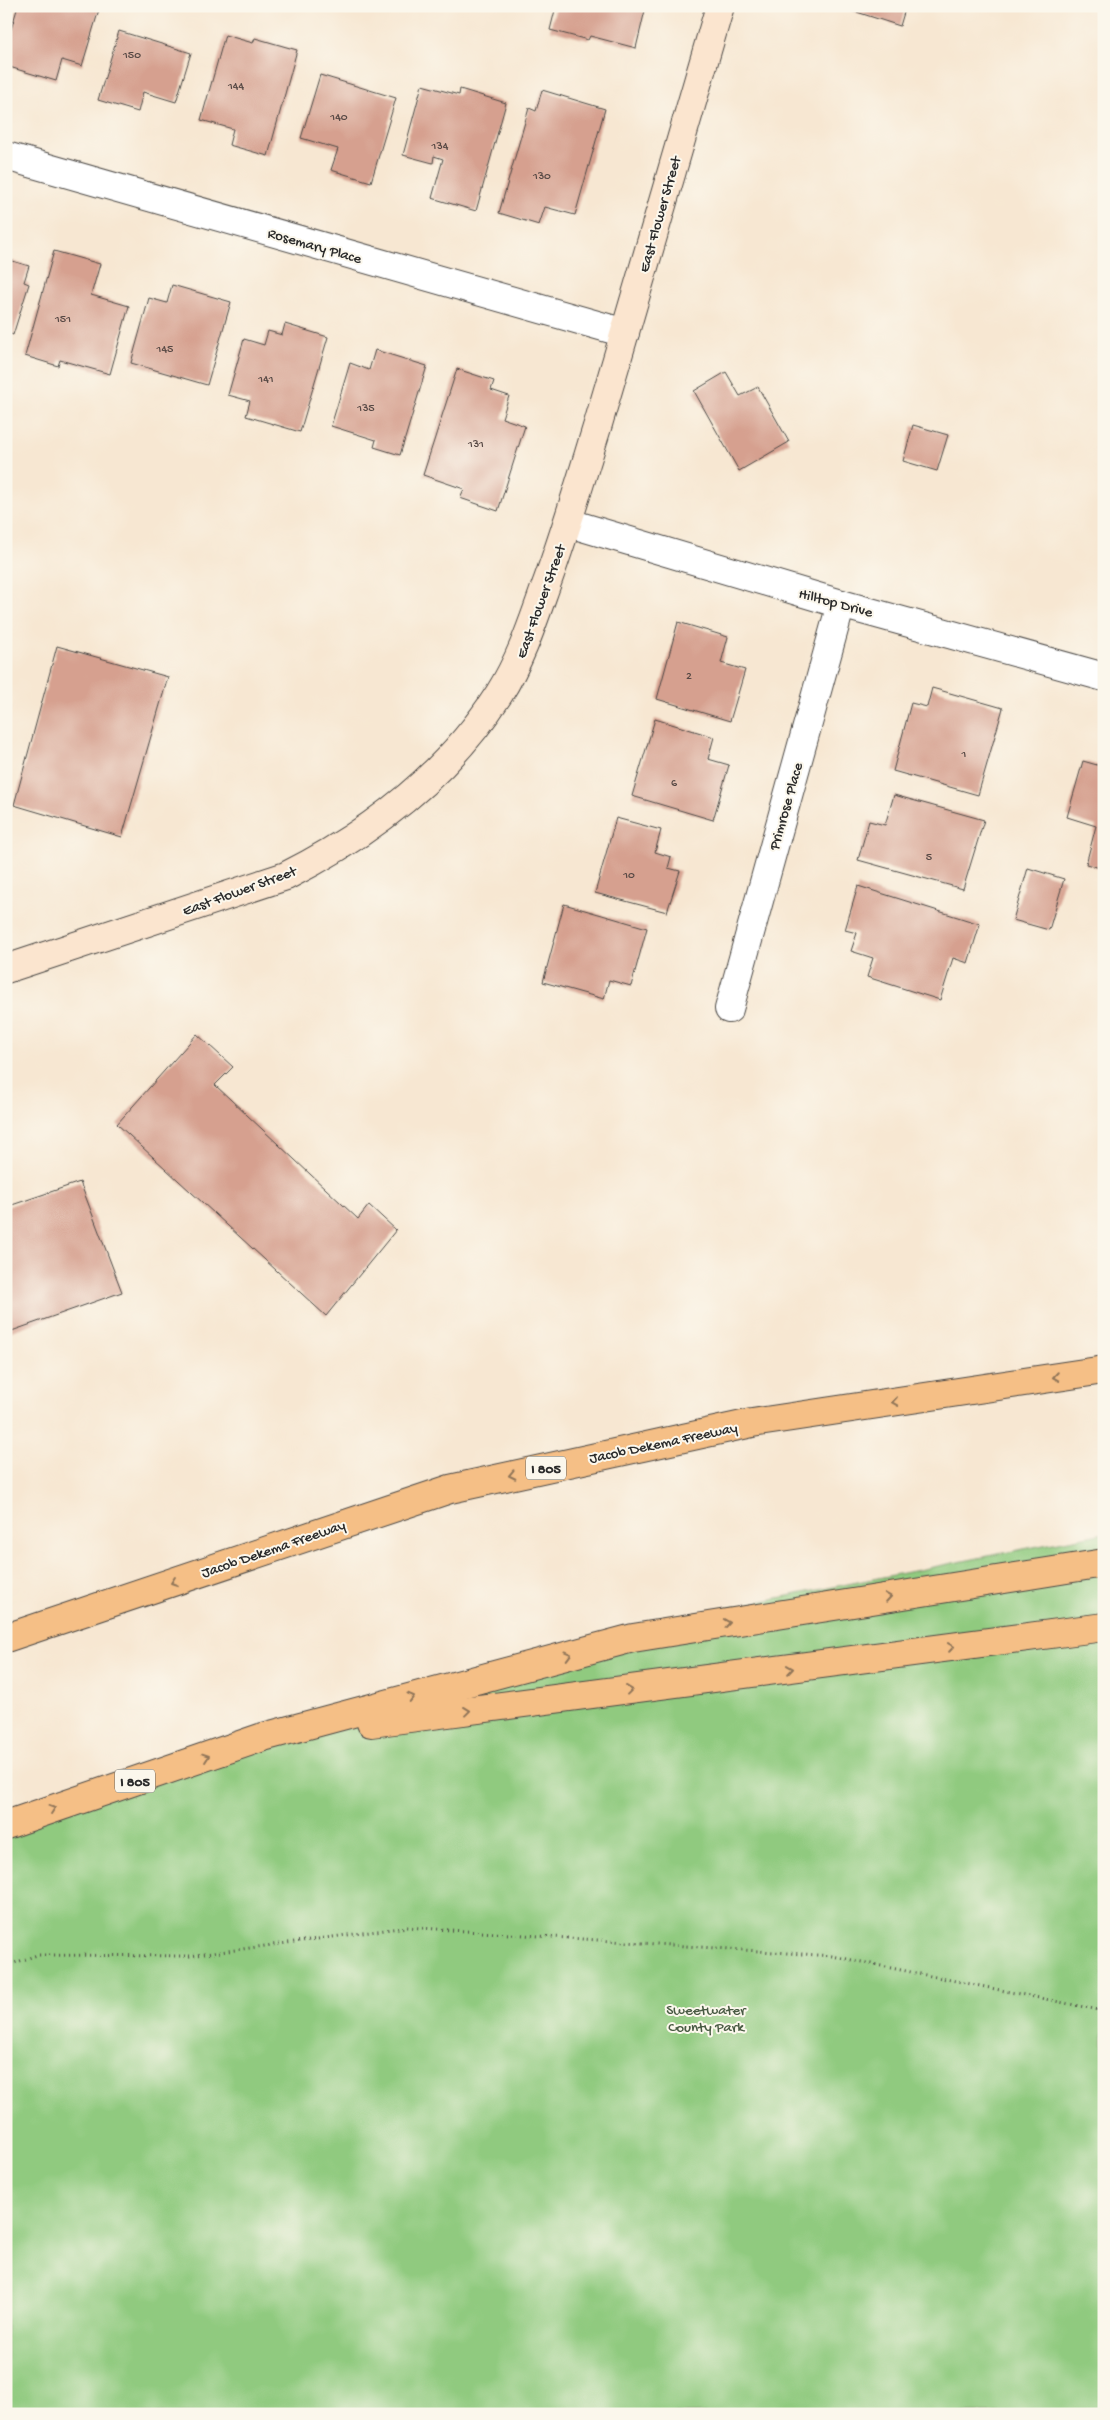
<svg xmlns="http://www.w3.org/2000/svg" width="1110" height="2420" font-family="'Gochi Hand',sans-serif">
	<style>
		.green { fill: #90ca7f; stroke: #5e7a55 }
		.building { fill: #d6a08f }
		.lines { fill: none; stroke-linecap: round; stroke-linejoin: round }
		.street-casing { stroke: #4a4744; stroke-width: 30 }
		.secondary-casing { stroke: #4a4744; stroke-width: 30 }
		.highway-casing { stroke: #4a4744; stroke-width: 30 }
		.path { stroke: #4a4744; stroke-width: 3; stroke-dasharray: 1 4; stroke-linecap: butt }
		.street { stroke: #fff; stroke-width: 28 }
		.secondary { stroke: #fbe5cf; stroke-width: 28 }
		.highway { stroke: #f5bf86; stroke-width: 28 }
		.oneway { stroke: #907558 }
		.labels { text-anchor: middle; stroke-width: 4; stroke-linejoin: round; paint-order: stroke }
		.number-label { font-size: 12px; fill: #564844 }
		.shield { fill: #fbf7ec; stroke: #696865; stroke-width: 1 }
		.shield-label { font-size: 14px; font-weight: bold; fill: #2b2b2b }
		.street-label { font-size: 15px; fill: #2b2b2b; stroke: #fbf7ec }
		.park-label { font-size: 15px; fill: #495b44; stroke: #fbf7ec }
	</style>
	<rect width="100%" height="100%" fill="#fbf7ec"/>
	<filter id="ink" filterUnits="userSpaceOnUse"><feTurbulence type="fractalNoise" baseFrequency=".02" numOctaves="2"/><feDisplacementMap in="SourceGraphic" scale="10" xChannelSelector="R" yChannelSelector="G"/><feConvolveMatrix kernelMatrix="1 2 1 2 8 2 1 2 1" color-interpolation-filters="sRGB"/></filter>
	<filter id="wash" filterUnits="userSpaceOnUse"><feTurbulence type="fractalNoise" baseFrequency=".0096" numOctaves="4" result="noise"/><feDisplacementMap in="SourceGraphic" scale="20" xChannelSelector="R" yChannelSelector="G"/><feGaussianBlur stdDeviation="1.12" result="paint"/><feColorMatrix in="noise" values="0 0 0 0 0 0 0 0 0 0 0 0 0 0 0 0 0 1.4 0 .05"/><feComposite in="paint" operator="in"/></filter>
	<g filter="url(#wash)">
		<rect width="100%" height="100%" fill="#f7e7d2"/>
		<polygon class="green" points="1104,1533 1104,2414 6,2414 6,1825 627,1628"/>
		<g id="blocks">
			<g class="building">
				<polygon points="18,6 100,6 82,66 62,60 56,81 6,66 6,46"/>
				<polygon points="556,6 646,6 636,48 590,36 588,40 550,30"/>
				<polygon points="838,6 906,6 900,26"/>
				<polygon points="119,31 191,53 176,102 143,92 138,112 98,100"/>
				<polygon points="225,35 253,43 255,38 297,50 268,156 229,145 233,129 201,120"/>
				<polygon points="320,75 396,98 371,182 331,170 338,149 301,138"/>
				<polygon points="422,85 459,95 460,89 506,103 476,211 432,198 443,159 434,156 433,163 403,155"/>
				<polygon points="542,90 605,109 575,215 545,207 539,225 499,213 529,108 536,111"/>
				<polygon points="54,251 100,264 91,295 129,306 110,374 60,360 58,366 25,356"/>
				<polygon points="6,259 29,266 24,282 29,284 13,335 6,332"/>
				<polygon points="172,285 231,302 207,385 131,363 149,298 167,303"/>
				<polygon points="285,324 328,337 300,432 246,416 250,401 228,395 244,339 264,345 268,331 282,335"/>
				<polygon points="375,350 427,366 400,455 374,447 376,440 331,426 350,363 369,370"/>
				<polygon points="457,369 494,381 491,390 509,396 502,418 525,426 498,511 460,498 464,489 423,475"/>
				<polygon points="726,372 740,396 758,387 789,442 739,471 694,391"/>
				<polygon points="913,425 948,435 937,471 903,461"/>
				<polygon points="678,622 728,637 721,663 745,670 730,721 657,699"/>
				<polygon points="57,646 168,677 122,837 14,805"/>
				<polygon points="932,688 1003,708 978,795 893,771 911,703 927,707"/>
				<polygon points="655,719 714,737 708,759 729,765 713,820 632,796"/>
				<polygon points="1083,761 1104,767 1104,869 1086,864 1096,826 1067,817"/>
				<polygon points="894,795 984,820 963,889 858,860 869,821 885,825"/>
				<polygon points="616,818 661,830 655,852 671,857 668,868 680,871 667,912 595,893"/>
				<polygon points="1028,868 1064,879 1049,930 1013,920"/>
				<polygon points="858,886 980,924 968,963 953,958 940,1000 867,977 873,958 851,951 857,933 845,930"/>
				<polygon points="564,904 647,928 631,986 609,980 604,999 543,982"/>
				<polygon points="197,1034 233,1067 215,1085 358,1219 369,1205 396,1230 326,1316 117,1124"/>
				<polygon points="80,1182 122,1292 6,1333 6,1207"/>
			</g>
		</g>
	</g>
	<g filter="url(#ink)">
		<use href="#blocks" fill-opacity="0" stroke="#4a4744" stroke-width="1"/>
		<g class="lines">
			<g class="street-casing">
				<g id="street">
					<polyline points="6,156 625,333"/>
					<polyline points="569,523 841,604 1104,677"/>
					<polyline points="729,1009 841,604"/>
				</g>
			</g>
			<g class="secondary-casing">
				<path id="secondary" d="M6 969 286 876C371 833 447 775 499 694 520 661 532 625 545 588 565 534 581 479 598 424 639 285 679 146 720 6"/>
			</g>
			<g class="highway-casing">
				<g id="highway">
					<polyline points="6,1638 450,1489 752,1423 1104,1370"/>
					<polyline points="371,1723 1104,1627"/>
					<polyline points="6,1825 263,1737 633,1638 1104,1563"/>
				</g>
			</g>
			<polyline class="path" points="6,1966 37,1955 190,1956 407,1927 832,1956 1104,2011"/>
			<use href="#street" class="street"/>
			<use href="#secondary" class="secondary"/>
			<use href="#highway" class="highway"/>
		</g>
		<defs><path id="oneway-chevron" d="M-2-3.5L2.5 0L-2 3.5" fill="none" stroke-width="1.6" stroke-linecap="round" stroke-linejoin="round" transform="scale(1.25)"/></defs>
		<g class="oneway">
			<use href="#oneway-chevron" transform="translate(1056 1377) rotate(171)"/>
			<use href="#oneway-chevron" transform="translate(895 1402) rotate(171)"/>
			<use href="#oneway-chevron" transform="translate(512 1475) rotate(168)"/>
			<use href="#oneway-chevron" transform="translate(174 1582) rotate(161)"/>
			<use href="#oneway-chevron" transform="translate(888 1597) rotate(-9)"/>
			<use href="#oneway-chevron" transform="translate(727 1623) rotate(-9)"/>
			<use href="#oneway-chevron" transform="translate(951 1647) rotate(-8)"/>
			<use href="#oneway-chevron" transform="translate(568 1655) rotate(-15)"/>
			<use href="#oneway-chevron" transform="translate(790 1669) rotate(-8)"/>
			<use href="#oneway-chevron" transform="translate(629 1690) rotate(-7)"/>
			<use href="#oneway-chevron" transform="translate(411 1697) rotate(-15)"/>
			<use href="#oneway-chevron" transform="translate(467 1711) rotate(-7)"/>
			<use href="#oneway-chevron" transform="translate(206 1757) rotate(-19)"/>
			<use href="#oneway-chevron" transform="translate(52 1809) rotate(-19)"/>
		</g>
	</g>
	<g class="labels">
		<g class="number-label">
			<text x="132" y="58">150</text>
			<text x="236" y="89">144</text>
			<text x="339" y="120">140</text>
			<text x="440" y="149">134</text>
			<text x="542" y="179">130</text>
			<text x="63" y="322">151</text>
			<text x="165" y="352">145</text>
			<text x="266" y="382">141</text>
			<text x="366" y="411">135</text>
			<text x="476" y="447">131</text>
			<text x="689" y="679">2</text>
			<text x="964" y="757">1</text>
			<text x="674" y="786">6</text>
			<text x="929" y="860">5</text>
			<text x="629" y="878">10</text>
		</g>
		<g class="shield">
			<rect x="526" y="1456.5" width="40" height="23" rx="4"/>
			<rect x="115" y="1769.5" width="40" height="23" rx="4"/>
		</g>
		<g class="shield-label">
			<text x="546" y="1473">I 805</text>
			<text x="135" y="1786">I 805</text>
		</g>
		<g class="street-label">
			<text transform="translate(659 214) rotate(-74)" y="5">East Flower Street</text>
			<text transform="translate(315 245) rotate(16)" y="5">Rosemary Place</text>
			<text transform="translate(540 601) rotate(-70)" y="5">East Flower Street</text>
			<text transform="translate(836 602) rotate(15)" y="5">Hilltop Drive</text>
			<text transform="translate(785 806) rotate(-74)" y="5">Primrose Place</text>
			<text transform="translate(239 890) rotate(-20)" y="5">East Flower Street</text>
			<text transform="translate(663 1442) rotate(-12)" y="5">Jacob Dekema Freeway</text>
			<text transform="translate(273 1548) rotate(-19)" y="5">Jacob Dekema Freeway</text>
		</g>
		<g class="park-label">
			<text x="706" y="2014">Sweetwater<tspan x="706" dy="17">County Park</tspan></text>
		</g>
	</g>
	<rect width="1110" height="2420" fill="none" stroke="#fbf7ec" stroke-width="25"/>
</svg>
